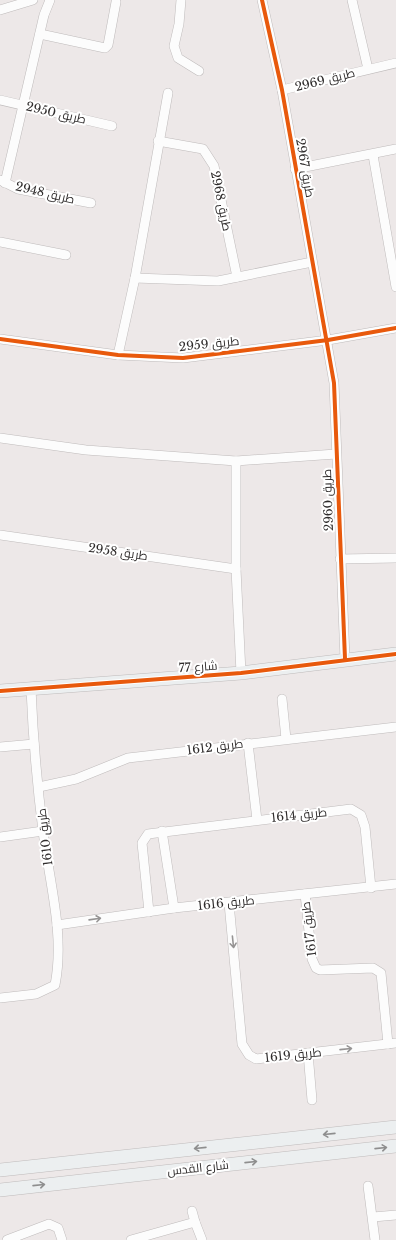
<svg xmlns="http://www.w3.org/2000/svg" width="396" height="1240" font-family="'Libre Baskerville',Cairo,serif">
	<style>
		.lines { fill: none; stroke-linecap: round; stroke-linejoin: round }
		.street-casing { stroke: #bfbbbb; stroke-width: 10 }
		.secondary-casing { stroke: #bfbbbb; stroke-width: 14 }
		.street { stroke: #fcfcfc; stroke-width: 9 }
		.secondary { stroke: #eceff0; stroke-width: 13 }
		.cycleway-casing { stroke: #fff; stroke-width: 6 }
		.cycleway { stroke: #e8590c; stroke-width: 4 }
		.oneway { stroke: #969494 }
		.oneway2 { stroke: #8e8e8e }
		.labels { text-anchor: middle; stroke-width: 4; stroke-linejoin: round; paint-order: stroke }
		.street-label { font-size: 12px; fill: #2f2c2c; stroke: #fff }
	</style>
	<rect width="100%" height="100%" fill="#ede8e8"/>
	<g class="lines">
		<g class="street-casing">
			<g id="street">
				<polyline points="181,0 179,24 174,46 178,58 199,71"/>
				<polyline points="262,0 282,90 334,383 345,659"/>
				<polyline points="352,0 368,69"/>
				<polyline points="0,10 33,0"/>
				<polyline points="40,34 105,48 108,45 116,2"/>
				<polyline points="282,90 396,63"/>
				<polyline points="0,100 112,126"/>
				<polyline points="158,141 203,149 214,166 237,277"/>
				<polyline points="373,155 396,287"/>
				<polyline points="295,169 396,149"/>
				<polyline points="0,180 18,189 91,203"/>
				<polyline points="5,183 44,15 50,0"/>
				<polyline points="0,242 66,255"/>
				<polyline points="135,278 218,281 312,262"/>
				<polyline points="0,339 118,355 183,358 328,340 396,328"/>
				<polyline points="118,355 135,278 168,93"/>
				<polyline points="0,438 86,450 236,461 336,454"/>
				<polyline points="236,461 236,569 241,673"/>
				<polyline points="0,535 236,569"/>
				<polyline points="340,559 396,558"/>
				<polyline points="282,699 286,739"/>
				<polyline points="248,743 257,820"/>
				<polyline points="0,747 34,744"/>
				<polyline points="39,787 76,779 128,758 396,727"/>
				<polyline points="162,831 174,908"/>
				<polyline points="0,837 43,831"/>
				<polyline points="305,894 312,959 316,968 320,970 373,968 381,973 388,1044"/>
				<polyline points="229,903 242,1044 249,1055 256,1059 396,1043"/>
				<polyline points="149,912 142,843 148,834 351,809 361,815 365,827 371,888"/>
				<polyline points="57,925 174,908 396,884"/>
				<path d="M0 998 36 994 55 985C65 934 49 881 43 831 37 784 33 737 31 689"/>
				<polyline points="308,1053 312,1100"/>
				<polyline points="368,1186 375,1240"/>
				<polyline points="373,1217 396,1215"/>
				<polyline points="195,1222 202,1240"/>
				<polyline points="7,1240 49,1224 58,1228 62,1240"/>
				<polyline points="131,1240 195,1222 192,1211"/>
			</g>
		</g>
		<g class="secondary-casing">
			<g id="secondary">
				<polyline points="0,691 241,673 396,654"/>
				<polyline points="0,1170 396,1127"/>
				<polyline points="0,1190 396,1146"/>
			</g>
		</g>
		<use href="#street" class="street"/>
		<use href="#secondary" class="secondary"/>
		<g class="cycleway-casing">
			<g id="cycleway">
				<polyline points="262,0 282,90 334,383 345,659"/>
				<polyline points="0,339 118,355 183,358 328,340 396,328"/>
				<polyline points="0,691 241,673 396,654"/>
			</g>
		</g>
		<use href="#cycleway" class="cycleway"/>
	</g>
	<defs><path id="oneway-shaft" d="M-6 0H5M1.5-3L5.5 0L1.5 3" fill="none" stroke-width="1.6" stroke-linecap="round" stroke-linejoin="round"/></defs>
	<g class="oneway">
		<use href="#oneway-shaft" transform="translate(95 919) rotate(-8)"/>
		<use href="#oneway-shaft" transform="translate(233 942) rotate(84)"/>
		<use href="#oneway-shaft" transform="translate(346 1049) rotate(-6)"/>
	</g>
	<g class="oneway2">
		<use href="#oneway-shaft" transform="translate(329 1134) rotate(174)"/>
		<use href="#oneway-shaft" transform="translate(200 1148) rotate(174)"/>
		<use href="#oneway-shaft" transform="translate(381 1148) rotate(-6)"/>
		<use href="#oneway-shaft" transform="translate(251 1162) rotate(-6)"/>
		<use href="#oneway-shaft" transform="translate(39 1185) rotate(-6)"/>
	</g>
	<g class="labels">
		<g class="street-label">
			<text transform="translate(325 80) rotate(-14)" y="4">طريق 2969</text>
			<text transform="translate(56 113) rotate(13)" y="4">طريق 2950</text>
			<text transform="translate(305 168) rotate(80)" y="4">طريق 2967</text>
			<text transform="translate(45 193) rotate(13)" y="4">طريق 2948</text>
			<text transform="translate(221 201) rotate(78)" y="4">طريق 2968</text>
			<text transform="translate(209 344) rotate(-6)" y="4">طريق 2959</text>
			<text transform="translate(328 500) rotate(-92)" y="4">طريق 2960</text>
			<text transform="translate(118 552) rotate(8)" y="4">طريق 2958</text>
			<text transform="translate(198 667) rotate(-4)" y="4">شارع 77</text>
			<text transform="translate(215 747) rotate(-7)" y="4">طريق 1612</text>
			<text transform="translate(299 815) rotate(-6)" y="4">طريق 1614</text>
			<text transform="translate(45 837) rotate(-97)" y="4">طريق 1610</text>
			<text transform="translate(226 903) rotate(-6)" y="4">طريق 1616</text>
			<text transform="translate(309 929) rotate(-97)" y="4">طريق 1617</text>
			<text transform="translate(293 1055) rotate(-6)" y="4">طريق 1619</text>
			<text transform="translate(198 1168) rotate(-6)" y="4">شارع القدس</text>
		</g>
	</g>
</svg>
